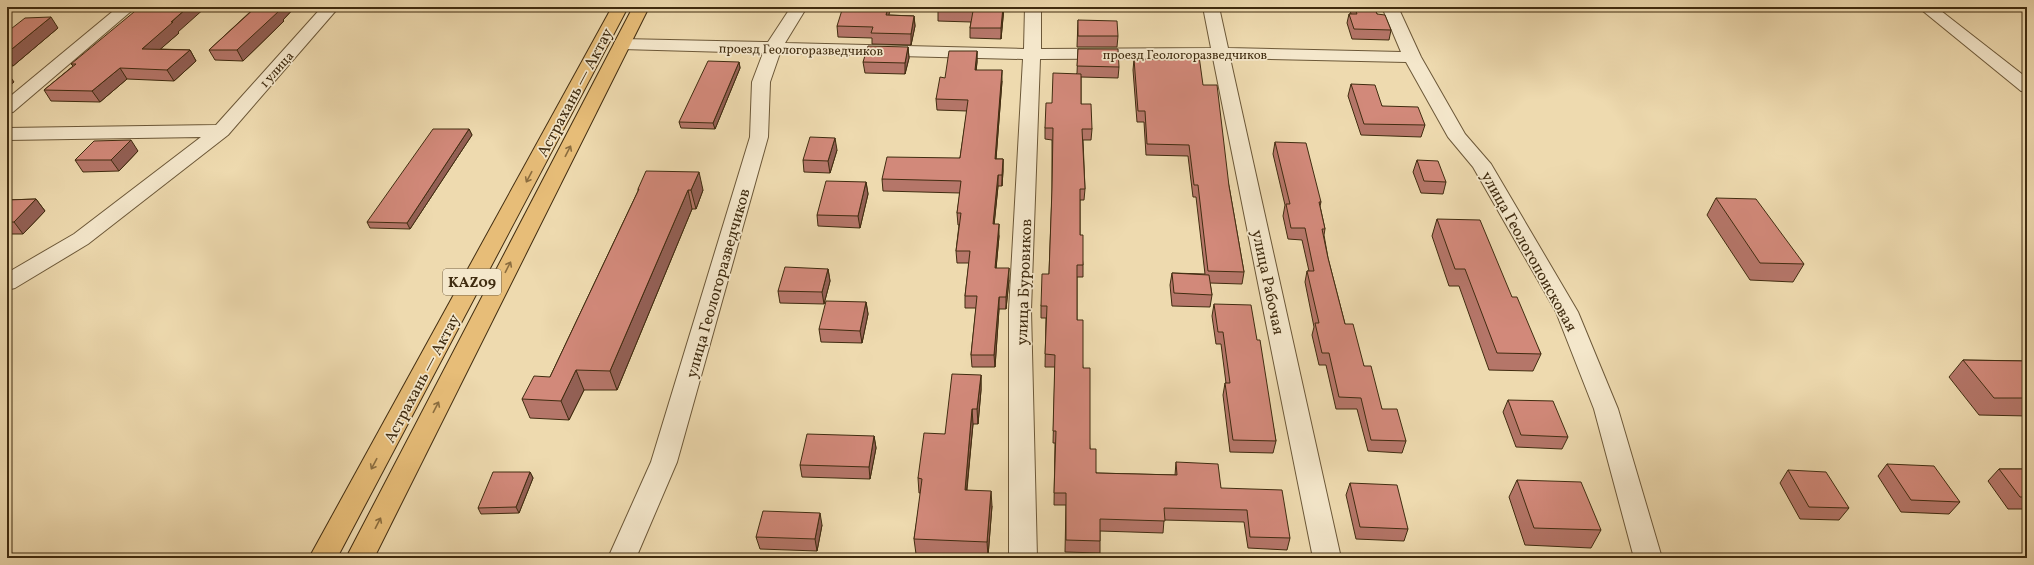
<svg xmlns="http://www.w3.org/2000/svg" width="2034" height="565" font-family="Vollkorn,serif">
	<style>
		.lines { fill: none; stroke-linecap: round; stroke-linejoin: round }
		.minor-casing { stroke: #6c5838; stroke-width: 2 }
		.highway-casing { stroke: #402c10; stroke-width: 2 }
		.minor { fill: #f4e7cb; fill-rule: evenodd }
		.highway { fill: #e7bd78; fill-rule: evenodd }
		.wall { fill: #b57669; stroke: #402c10 }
		.shaded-wall { fill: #936055; stroke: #402c10 }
		.building { fill: #d2897a; stroke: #402c10 }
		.oneway { stroke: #8b6d3f }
		.labels { text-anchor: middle; stroke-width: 3.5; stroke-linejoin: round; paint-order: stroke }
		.far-street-label { font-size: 13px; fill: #402c10; stroke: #f4e7cb }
		.shield { fill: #f4e7cb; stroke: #766448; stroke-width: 1 }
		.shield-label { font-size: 15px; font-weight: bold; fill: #402c10 }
		.street-label { font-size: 16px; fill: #402c10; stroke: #f4e7cb }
	</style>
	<rect width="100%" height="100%" fill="#eedaaf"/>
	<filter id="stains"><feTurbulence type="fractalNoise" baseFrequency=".005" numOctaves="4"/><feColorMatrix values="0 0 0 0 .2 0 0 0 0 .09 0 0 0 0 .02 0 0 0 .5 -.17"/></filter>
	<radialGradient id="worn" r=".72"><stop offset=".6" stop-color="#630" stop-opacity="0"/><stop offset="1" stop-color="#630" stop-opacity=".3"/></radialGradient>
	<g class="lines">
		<g class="minor-casing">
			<g id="minor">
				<polygon points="118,7 136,7 13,112 7,113 7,99"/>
				<polygon points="322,7 339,7 228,135 88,244 15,288 7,290 7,273 74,234 201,137 7,140 7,128 216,125"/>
				<polygon points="791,7 807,7 785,43 1024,49 1025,7 1041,7 1041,49 1211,48 1203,7 1219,7 1228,48 1401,52 1382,7 1398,7 1421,57 1465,134 1491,164 1578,312 1618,409 1662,558 1634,558 1594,409 1556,312 1473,167 1448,137 1406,62 1230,58 1341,558 1313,558 1213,58 1040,59 1031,310 1037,558 1009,558 1009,310 1023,59 780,53 770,82 768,137 677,462 636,558 608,558 651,462 750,137 752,82 763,53 622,49 616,48 614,44 616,40 622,39 768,42"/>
				<polygon points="1918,7 1936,7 2027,78 2027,92 2021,91"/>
			</g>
		</g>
		<g class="highway-casing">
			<g id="highway">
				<polygon points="612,7 628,7 337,558 309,558"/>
				<polygon points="633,7 649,7 374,558 346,558"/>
			</g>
		</g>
		<use href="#minor" class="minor"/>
		<use href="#highway" class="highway"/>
	</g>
	<g class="wall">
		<polygon points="249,7 295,7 283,20 284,21 243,61 215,60 209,50 251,11"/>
		<polygon points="938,7 1004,7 1001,39 970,38 970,28 971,22 938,21"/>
		<polygon points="1349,7 1374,7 1377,14 1391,30 1389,40 1352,39 1347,23 1349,14 1351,14"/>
		<polygon points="889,15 914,16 915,26 911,45 872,44 872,38 838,37 837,26"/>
		<polygon points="1078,20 1118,36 1117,47 1077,47"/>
		<polygon points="58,28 13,66 7,66 7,32"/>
		<polygon points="178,32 179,33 160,49 190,50 196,61 174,81 127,79 100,102 51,101 44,90 73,66 71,64"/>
		<polygon points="908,47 909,58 905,74 865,73 863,62"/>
		<polygon points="1078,49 1119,67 1118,78 1081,77 1081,104 1092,129 1091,140 1083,140 1085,189 1084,200 1080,200 1080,235 1083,265 1083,277 1077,277 1077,320 1083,368 1090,449 1096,473 1175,475 1176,462 1221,488 1290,538 1287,550 1248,548 1244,522 1164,520 1163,533 1100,531 1100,553 1065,552 1066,505 1054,505 1055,443 1053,443 1055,367 1045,367 1046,318 1041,318 1041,306 1049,274 1052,193 1052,140 1045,139 1045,128 1052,103 1077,73"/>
		<polygon points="977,51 977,62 976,70 1002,81 996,159 1003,159 1003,171 1002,186 998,186 994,224 999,236 996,268 1009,280 1006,309 999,309 995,367 972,367 971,355 976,308 965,308 965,296 969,263 957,263 956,251 959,225 958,225 957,213 960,193 883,191 882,179 960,158 967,111 937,110 936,99 945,78"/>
		<polygon points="1176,55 1203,85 1229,186 1244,272 1242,284 1210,283 1212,295 1210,307 1172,306 1170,285 1172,273 1205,274 1196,197 1193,197 1188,156 1146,155 1144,122 1137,122 1133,70 1134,59 1175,60"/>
		<polygon points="739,62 740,68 715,129 681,128 679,122"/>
		<polygon points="1351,84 1382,106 1425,125 1421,137 1361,135 1348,96"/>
		<polygon points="469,129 472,135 410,229 370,228 367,222"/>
		<polygon points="1275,142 1321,202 1320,206 1325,229 1324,235 1328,258 1345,324 1364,366 1382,409 1406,441 1402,453 1368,451 1357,409 1336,409 1326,365 1319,365 1312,335 1314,327 1305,282 1307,271 1309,271 1302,240 1288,239 1283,216 1285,205 1273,154"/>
		<polygon points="837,150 830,173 804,172 803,160"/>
		<polygon points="138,151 119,171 83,172 75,160"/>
		<polygon points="1417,160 1446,182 1443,194 1421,193 1413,172"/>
		<polygon points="866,182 868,194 860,228 818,226 817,215"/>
		<polygon points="638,189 703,190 696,209 692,209 617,390 584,390 569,420 530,418 522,399 550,377 638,191"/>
		<polygon points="1716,198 1804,264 1793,282 1750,280 1707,215"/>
		<polygon points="36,199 45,211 23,234 7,234 7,200"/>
		<polygon points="1437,219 1512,297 1541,354 1533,371 1489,370 1459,286 1449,286 1432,236"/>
		<polygon points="828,269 830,281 824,304 780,303 778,291"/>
		<polygon points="866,302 868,314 862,343 821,342 819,329"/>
		<polygon points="1214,304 1257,340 1276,441 1273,453 1230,452 1223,395 1225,383 1226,383 1221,344 1216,344 1212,316"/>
		<polygon points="1963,360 2027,361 2027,416 1979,415 1949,377"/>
		<polygon points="981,375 981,390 978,424 973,424 967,490 992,506 988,556 916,554 914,539 921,493 919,493 918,478"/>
		<polygon points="1508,400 1568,437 1562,449 1516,447 1503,412"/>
		<polygon points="874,436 876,448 870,479 802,477 800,465"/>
		<polygon points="1887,464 1960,502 1949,514 1901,512 1878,476"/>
		<polygon points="1999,469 2027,469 2027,509 2008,509 1988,481"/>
		<polygon points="1788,470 1849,508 1839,520 1800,519 1780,483"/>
		<polygon points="530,472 533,478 519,513 481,514 478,508"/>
		<polygon points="1517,480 1601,530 1591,548 1525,545 1509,497"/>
		<polygon points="1350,483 1408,529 1404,541 1356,539 1346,495"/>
		<polygon points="822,525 817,551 760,549 756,537"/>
	</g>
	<g class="shaded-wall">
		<polygon points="188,7 206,7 178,32 179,33 148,60 142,49"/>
		<polygon points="280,7 295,7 283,20 284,21 243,61 237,50"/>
		<polygon points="888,7 891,7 886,26 886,15"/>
		<polygon points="1003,7 1004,7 1001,39 1001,28"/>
		<polygon points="914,16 915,26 911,45 911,34"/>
		<polygon points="51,17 58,28 13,66 7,57 7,53"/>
		<polygon points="908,47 909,58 905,74 905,63"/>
		<polygon points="190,50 196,61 174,81 167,70"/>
		<polygon points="977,51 977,62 975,81 975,70"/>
		<polygon points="739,62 740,68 715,129 713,123"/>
		<polygon points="120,68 127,79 100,102 92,91"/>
		<polygon points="1002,70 1002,81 995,171 995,159"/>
		<polygon points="7,72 14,82 7,88"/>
		<polygon points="469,129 472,135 410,229 407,223"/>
		<polygon points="835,138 837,150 830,173 828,161"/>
		<polygon points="131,140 138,151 119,171 111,160"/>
		<polygon points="1003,159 1003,171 1002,186 1002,175"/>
		<polygon points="699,172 703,190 696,209 691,190"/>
		<polygon points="998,175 998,186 993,236 993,224"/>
		<polygon points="866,182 868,194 860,228 858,216"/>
		<polygon points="688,190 692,209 617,390 610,371"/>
		<polygon points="36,199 45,211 23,234 14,222"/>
		<polygon points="999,224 999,236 995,280 995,268"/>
		<polygon points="1009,268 1009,280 1006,309 1006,297"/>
		<polygon points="828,269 830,281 824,304 822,292"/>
		<polygon points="999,297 999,309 995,367 994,355"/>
		<polygon points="866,302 868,314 862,343 860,331"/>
		<polygon points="576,370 584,390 569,420 561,401"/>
		<polygon points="981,375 981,390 978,424 977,409"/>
		<polygon points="972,409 973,424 965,505 965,490"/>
		<polygon points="874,436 876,448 870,479 869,467"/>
		<polygon points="530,472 533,478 519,513 516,507"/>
		<polygon points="991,491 992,506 988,556 987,542"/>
		<polygon points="820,513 822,525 817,551 815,539"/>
	</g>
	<g class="building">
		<polygon points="140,7 188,7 171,22 173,22 142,49 190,50 167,70 120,68 92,91 44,90 76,64 71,64"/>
		<polygon points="256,7 280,7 276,11 279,11 237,50 209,50"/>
		<polygon points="855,7 888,7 886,15 914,16 911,34 871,33 873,27 837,26 842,10 854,11"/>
		<polygon points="938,7 1003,7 1001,28 970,28 973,11 938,10"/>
		<polygon points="1354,7 1374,7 1377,14 1385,15 1391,30 1354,29 1349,14 1357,14"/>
		<polygon points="51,17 7,53 7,32 25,18"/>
		<polygon points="1078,20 1117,21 1118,36 1078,36"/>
		<polygon points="868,46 908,47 905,63 863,62"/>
		<polygon points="1078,49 1118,49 1119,67 1077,66"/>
		<polygon points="949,51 977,51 975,70 1002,70 995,159 1003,159 1002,175 998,175 993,224 999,224 995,268 1009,268 1006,297 999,297 994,355 971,355 977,296 965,296 970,251 956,251 961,213 957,213 961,181 882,179 887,157 960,158 968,100 936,99 940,77 945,78"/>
		<polygon points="1176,55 1199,56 1203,85 1217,85 1229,186 1244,272 1208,271 1198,185 1194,185 1189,145 1147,144 1145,111 1138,111 1134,59 1176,60"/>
		<polygon points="708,61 739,62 713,123 679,122"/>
		<polygon points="1053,73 1081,74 1081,104 1091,104 1092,129 1082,129 1085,189 1080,189 1080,235 1083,235 1083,265 1077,265 1077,320 1083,320 1083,368 1090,368 1090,449 1096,449 1096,473 1177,475 1176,462 1218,464 1221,488 1282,490 1290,538 1250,537 1247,510 1164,508 1165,521 1100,519 1100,541 1066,540 1066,493 1054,493 1056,431 1053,431 1055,355 1045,354 1047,306 1041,306 1042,274 1049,274 1052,188 1053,128 1045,128 1046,103 1052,103"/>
		<polygon points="1351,84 1375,85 1382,106 1418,107 1425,125 1364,124"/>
		<polygon points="433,129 469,129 407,223 367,222"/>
		<polygon points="810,137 835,138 828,161 803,160"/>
		<polygon points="131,140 111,160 75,160 94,141"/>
		<polygon points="1275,142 1306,143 1321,202 1319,202 1325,229 1322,229 1328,258 1345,324 1353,324 1364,366 1371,366 1382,409 1397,409 1406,441 1371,440 1361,398 1339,397 1329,353 1322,353 1315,323 1319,323 1307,271 1314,271 1305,228 1291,228 1286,204 1290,204"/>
		<polygon points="1417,160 1438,161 1446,182 1424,181"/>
		<polygon points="646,171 699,172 691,190 688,190 610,371 576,370 561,401 522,399 534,376 550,377 639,189 638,189"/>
		<polygon points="826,181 866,182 858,216 817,215"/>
		<polygon points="1716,198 1756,199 1804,264 1760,263"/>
		<polygon points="36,199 14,222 7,222 7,200"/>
		<polygon points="1437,219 1480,220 1512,297 1517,297 1541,354 1497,353 1465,269 1455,269"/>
		<polygon points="785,267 828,269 822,292 778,291"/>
		<polygon points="1172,273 1209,275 1212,295 1174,293"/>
		<polygon points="826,301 866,302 860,331 819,329"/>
		<polygon points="1214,304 1251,305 1257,340 1260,340 1276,441 1233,440 1225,383 1230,383 1223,332 1218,332"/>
		<polygon points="1963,360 2027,361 2027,398 1994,398"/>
		<polygon points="952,374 981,375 977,409 972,409 965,490 991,491 987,542 914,539 922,479 918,478 924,433 945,434"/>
		<polygon points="1508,400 1553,401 1568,437 1521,435"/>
		<polygon points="807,434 874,436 869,467 800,465"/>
		<polygon points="1887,464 1934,466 1960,502 1911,500"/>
		<polygon points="1999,469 2027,469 2027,497 2020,497"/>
		<polygon points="1788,470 1826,472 1849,508 1809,507"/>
		<polygon points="493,472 530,472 516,507 478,508"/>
		<polygon points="1517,480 1581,482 1601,530 1534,528"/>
		<polygon points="1350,483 1397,485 1408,529 1360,527"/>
		<polygon points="763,511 820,513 815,539 756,537"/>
	</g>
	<defs><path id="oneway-shaft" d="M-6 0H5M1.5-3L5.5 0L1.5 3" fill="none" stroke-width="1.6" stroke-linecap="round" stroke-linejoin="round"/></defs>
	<g class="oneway">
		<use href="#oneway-shaft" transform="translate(568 151) rotate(-63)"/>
		<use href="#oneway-shaft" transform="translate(529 177) rotate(118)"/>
		<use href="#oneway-shaft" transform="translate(508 267) rotate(-63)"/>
		<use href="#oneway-shaft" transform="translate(436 407) rotate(-63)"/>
		<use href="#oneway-shaft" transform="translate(374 464) rotate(118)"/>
		<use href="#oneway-shaft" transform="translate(378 523) rotate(-63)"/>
	</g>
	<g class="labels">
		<g class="far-street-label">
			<text transform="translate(801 49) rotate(1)" y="5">проезд Геологоразведчиков</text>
			<text x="1185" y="59">проезд Геологоразведчиков</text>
			<text transform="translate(276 69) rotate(-48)" y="5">1 улица</text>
		</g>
		<rect class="shield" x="443" y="269" width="58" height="26" rx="3"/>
		<g class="shield-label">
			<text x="472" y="287">KAZ09</text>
		</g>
		<g class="street-label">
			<text transform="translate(574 92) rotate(-62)" y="6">Астрахань — Актау</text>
			<text transform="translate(1530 251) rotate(61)" y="6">улица Геологопоисковая</text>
			<text transform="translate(1023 282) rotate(-88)" y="6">улица Буровиков</text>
			<text transform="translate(1269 282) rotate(78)" y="6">улица Рабочая</text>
			<text transform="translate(717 283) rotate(-74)" y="6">улица Геологоразведчиков</text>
			<text transform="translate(421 378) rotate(-62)" y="6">Астрахань — Актау</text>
		</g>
	</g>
	<rect width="2034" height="565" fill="none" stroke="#eedaaf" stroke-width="24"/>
	<rect x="8" y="8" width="2018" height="549" fill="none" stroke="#402c10" stroke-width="2"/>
	<rect x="12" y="12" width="2010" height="541" fill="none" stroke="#402c10"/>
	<rect width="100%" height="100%" filter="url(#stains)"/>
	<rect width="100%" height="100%" fill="url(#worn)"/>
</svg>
